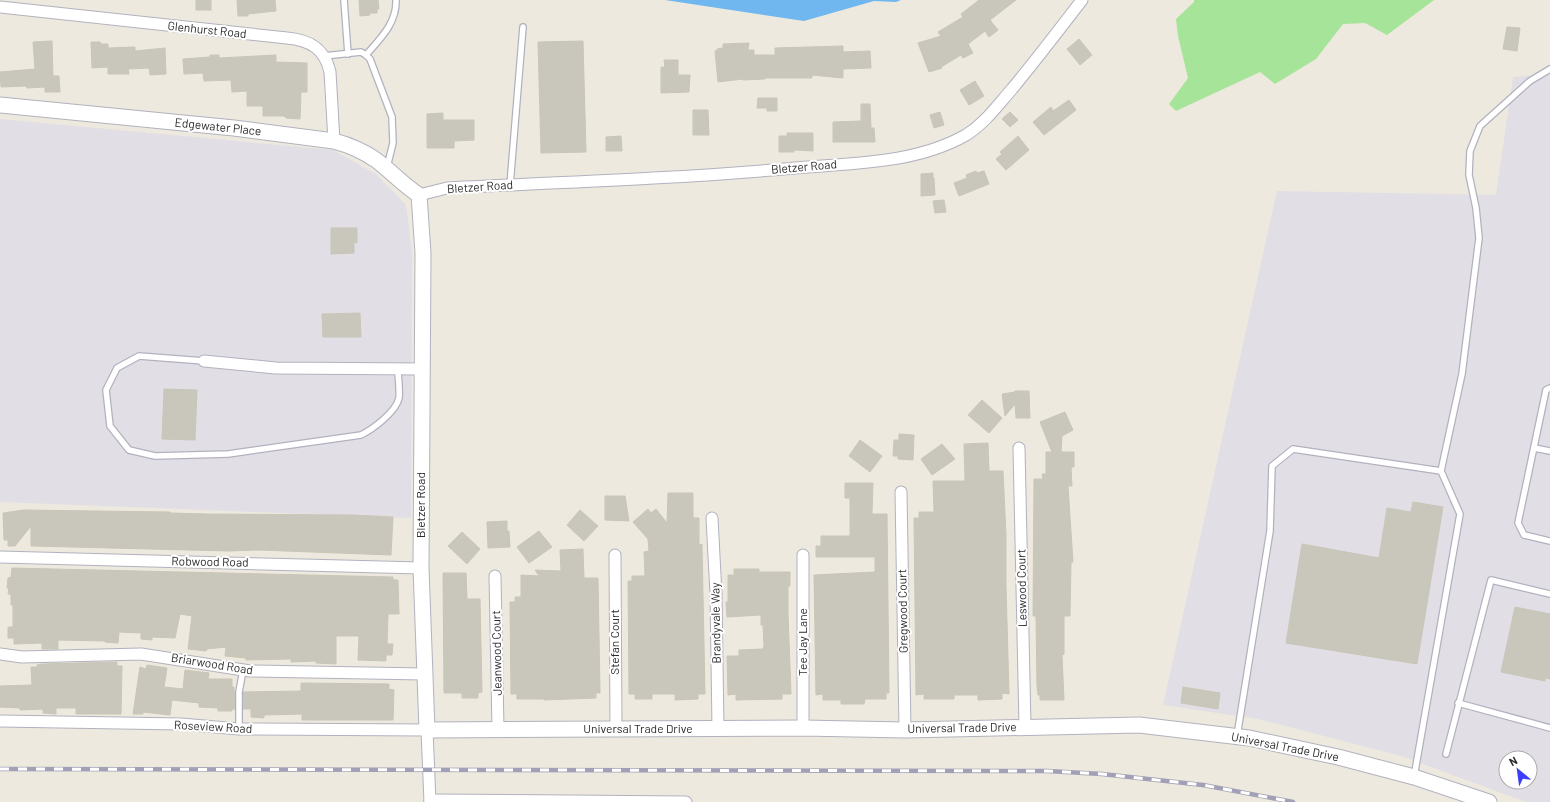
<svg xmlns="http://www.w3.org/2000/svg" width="1550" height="802" font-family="Barlow,sans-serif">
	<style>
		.industrial { fill: #e2dee6; fill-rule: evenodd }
		.green { fill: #a6e49a }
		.water { fill: #70b7f0 }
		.building { fill: #c9c7bc; stroke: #c9c6b7 }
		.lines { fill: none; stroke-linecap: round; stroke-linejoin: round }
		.lane-casing { stroke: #b2b2bf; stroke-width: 8 }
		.street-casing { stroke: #b2b2bf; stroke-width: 13 }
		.secondary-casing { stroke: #b2b2bf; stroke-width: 17 }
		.lane { stroke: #fff; stroke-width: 5.5 }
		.street { stroke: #fff; stroke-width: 11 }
		.secondary { stroke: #fff; stroke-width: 15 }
		.rail-casing { stroke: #a1a0b6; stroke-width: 4.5 }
		.rail { stroke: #fff; stroke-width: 3; stroke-dasharray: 9; stroke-linecap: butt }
		.labels { text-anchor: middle; stroke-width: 4; stroke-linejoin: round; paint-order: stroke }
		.street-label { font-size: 12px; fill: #2c2c2c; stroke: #fff }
	</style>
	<rect width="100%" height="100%" fill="#ede9de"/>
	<g class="industrial">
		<path d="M1550 74V802H1526L1401 756 1258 719 1163 705 1277 191 1496 195 1513 77ZM1506 758H1530V782H1506Z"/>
		<polygon points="0,119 333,150 376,174 406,205 412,253 411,518 0,502"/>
	</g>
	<polygon class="green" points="1194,0 1434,0 1387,35 1365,23 1343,24 1316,59 1275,84 1260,72 1176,111 1169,104 1188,78 1178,36 1176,19 1194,2"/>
	<polygon class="water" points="665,0 901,0 896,2 874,1 804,21"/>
	<g class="building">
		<rect x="196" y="0" width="15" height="10"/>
		<polygon points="237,0 275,0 276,11 248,14 248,16 238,16"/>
		<polygon points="359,0 378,0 379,9 377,9 377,13 370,13 370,15 360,16"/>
		<polygon points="979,0 1016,0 990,20 998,30 989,37 985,31 968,44 973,53 963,58 961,55 941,67 942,68 929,72 918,43 941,36 938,32 963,17 961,14"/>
		<polygon points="1507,27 1520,28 1517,51 1503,49"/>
		<polygon points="1079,39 1092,55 1080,65 1067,49"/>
		<polygon points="52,41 53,76 59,76 60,92 45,92 45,87 27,88 26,86 1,87 0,72 35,69 33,42"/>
		<polygon points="583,41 586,152 541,153 538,42"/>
		<polygon points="91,42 100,42 101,44 108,44 108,48 135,47 135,51 165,48 166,74 150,75 149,68 128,69 129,74 108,74 108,67 92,68"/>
		<polygon points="749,43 748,50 754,50 754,55 775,55 775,48 843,46 843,52 870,51 871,68 843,69 843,78 812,75 812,78 765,78 765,79 743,80 743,79 718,82 715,51 717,51 717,49 723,48 723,44"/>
		<polygon points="210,55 219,55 219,58 276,55 276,62 307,63 307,92 301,92 300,119 286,118 284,116 263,116 263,106 247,106 247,91 232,92 231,80 204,81 203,73 184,74 183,59 210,57"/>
		<polygon points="664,60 678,60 678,75 690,75 689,92 661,93 661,67 665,67"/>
		<polygon points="975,81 984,96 969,105 960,90"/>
		<polygon points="758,98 777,98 777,111 767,111 767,108 757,108"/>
		<polygon points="1069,100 1076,110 1044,135 1033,122 1051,107 1053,111"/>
		<polygon points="861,104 870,104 871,128 874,128 875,142 833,142 833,122 861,121"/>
		<polygon points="693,110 708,110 709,135 693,135"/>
		<polygon points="940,112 944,125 934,128 930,115"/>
		<polygon points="1010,112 1018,120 1010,127 1002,119"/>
		<polygon points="443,113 443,120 474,120 474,140 454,141 454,148 427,148 427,114"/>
		<polygon points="787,133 813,133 813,151 794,150 794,152 779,152 779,136 787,136"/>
		<polygon points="621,136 622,151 606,151 606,137"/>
		<polygon points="1018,136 1029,150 1006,170 996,159 1002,154 1000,152"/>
		<polygon points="976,171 977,173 984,171 989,184 959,196 954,183 967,178 966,175"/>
		<polygon points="933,173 933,178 934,178 935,195 921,196 921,174"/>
		<polygon points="944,200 946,212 935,213 933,201"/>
		<polygon points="331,228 357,228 357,243 354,242 354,253 331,254"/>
		<polygon points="360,313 361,337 323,337 322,314"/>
		<polygon points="164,389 197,390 195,440 162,439"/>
		<polygon points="1015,391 1029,391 1030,418 1016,418 1015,404 1005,416 1002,394 1015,392"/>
		<polygon points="982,400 1002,418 989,433 968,415"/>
		<polygon points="1065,412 1073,430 1062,436 1061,452 1074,452 1074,467 1071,467 1072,486 1068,486 1073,562 1071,562 1070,616 1064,616 1064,654 1062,655 1064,700 1040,700 1040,695 1038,695 1037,686 1036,616 1033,616 1034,479 1043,479 1042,474 1046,474 1046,452 1052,452 1040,422"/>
		<polygon points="899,434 914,435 913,460 898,459 898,456 893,456 894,440 899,440"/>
		<polygon points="860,440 882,456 870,472 849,456"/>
		<polygon points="988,443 989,471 1003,471 1006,535 1006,586 1009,694 1002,693 1002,699 978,700 978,695 954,695 954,699 924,699 924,694 916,695 914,518 919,518 919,512 934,512 933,481 965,481 964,444"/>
		<polygon points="942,444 955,459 932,475 921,459"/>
		<polygon points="845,483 873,483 872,514 887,514 889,693 886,693 886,699 865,699 864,704 841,704 841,700 823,700 823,694 816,695 814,575 875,572 875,557 816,557 816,546 821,546 821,536 850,536 850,498 845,498"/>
		<polygon points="668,493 693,493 693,518 699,518 699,545 702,544 705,694 698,694 698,699 675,700 675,694 652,694 652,699 635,699 635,694 629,694 628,581 632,581 632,576 645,576 644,552 649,551 648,539 633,522 648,509 651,513 656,509 667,523"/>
		<polygon points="605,496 625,496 629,521 605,520"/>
		<polygon points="1413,502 1443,507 1417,664 1286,643 1302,544 1379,558 1387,508 1411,512"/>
		<polygon points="24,510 170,512 170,513 207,514 352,515 393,517 391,555 259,550 228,551 32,546 31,546 31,526 15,546 8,546 8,540 4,540 3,513"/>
		<polygon points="580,510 598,526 584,541 567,525"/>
		<polygon points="507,521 507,531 509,531 510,547 488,548 487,522"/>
		<polygon points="539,531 552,547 529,563 517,547"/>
		<polygon points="462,532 480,549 467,564 448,546"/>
		<polygon points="583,549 584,578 598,578 600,693 596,693 596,698 544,700 544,699 517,699 517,694 511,694 510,602 515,602 515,597 521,597 521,575 539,576 535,570 561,571 560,550"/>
		<polygon points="12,568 393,577 393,580 398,580 399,614 388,614 387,644 393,644 392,655 386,655 386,661 358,660 359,636 336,636 336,664 316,663 316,661 291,662 291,659 246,660 246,658 225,656 226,647 207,649 206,651 188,649 192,616 180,614 175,638 152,637 152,640 141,639 141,633 119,632 118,643 105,642 105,641 58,640 58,649 42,649 42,643 14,644 14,638 8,638 8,627 13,627 13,605 11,605 11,594 8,594 9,588 7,588 8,578 11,577"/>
		<polygon points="734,569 759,569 759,572 790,572 790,586 788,586 788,613 791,694 782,694 782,699 736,700 736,694 728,695 727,656 739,656 739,650 763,649 764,646 763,625 761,625 761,615 727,617 726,602 728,602 728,575 734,575"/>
		<polygon points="443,573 466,573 467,599 480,599 482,692 478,693 478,698 462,698 462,693 444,693"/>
		<polygon points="1515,607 1550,614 1550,679 1545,678 1545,681 1501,672"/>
		<polygon points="117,662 117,666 122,666 121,714 76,714 76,708 56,708 56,714 43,713 43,709 20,710 20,708 0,707 0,686 32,685 31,667 37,667 37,665 42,664"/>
		<polygon points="147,665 167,668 164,687 183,689 185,670 209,673 208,679 232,679 232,687 234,687 234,692 235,692 235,709 232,709 232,711 218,711 218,708 199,707 199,703 172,700 170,715 143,712 143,714 133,714 140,667 146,669"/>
		<polygon points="301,683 389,684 389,689 394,690 393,720 302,720 302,714 264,715 264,718 251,717 251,709 243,709 243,692 301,691"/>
		<polygon points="1183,687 1220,693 1218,709 1181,703"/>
	</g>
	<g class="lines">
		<g class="lane-casing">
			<g id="lane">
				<polyline points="344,0 348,54"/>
				<path d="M366 55C380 39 397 23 396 0"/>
				<polyline points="324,56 361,52 366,55 370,59 392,117 393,143 387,167"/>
				<polyline points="510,185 523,27"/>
				<path d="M204 361 139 356 117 368 106 390 110 426 129 450 155 456 228 454 361 435C373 429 396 412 399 398 400 389 398 378 398 369"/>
				<polyline points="1550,388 1546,390 1518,523 1524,535 1550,541"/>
				<polyline points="1534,448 1550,451"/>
				<polyline points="1458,703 1550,728"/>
				<polyline points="239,729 239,692 243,670"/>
				<polyline points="1237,736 1270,531 1272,466 1293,449 1441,471"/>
				<polyline points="1446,754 1491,580 1550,594"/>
				<polyline points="1414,777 1460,514 1441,471 1462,374 1479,238 1476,208 1469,175 1470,151 1480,126 1530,81 1550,69"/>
			</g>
		</g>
		<g class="street-casing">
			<g id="street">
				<path d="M0 7 287 38C310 40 325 49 330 72L334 141"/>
				<path d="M419 195 447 188 465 187C575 182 685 178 795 168 852 163 915 164 966 135 985 123 997 106 1012 89 1036 60 1059 30 1082 0"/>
				<polyline points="204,361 276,368 423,369"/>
				<polyline points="1019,448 1025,727"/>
				<polyline points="901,492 905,730"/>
				<polyline points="712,518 716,594 718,729"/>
				<polyline points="615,555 616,729"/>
				<polyline points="803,555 803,728"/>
				<polyline points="0,557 421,568"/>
				<polyline points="495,576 498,729"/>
				<polyline points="0,654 22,657 141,654 250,671 424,674"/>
				<polyline points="0,721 181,724 239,729 427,730 430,802"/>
				<polyline points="430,800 686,802"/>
			</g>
		</g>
		<g class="secondary-casing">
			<path id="secondary" d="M0 105 234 128 334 141C349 145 363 151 376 160 391 171 403 185 419 195L423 253 421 568 427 730 803 728 905 730 1139 725 1249 738 1338 757 1414 777 1489 802"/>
		</g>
		<use href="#lane" class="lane"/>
		<use href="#street" class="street"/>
		<use href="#secondary" class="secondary"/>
		<g class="rail-casing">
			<polyline id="rail" points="0,769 1047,771 1102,774 1203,785 1293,802"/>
		</g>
		<use href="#rail" class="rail"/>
	</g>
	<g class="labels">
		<g class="street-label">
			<text transform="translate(207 30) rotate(6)" y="4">Glenhurst Road</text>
			<text transform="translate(218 127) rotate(6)" y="4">Edgewater Place</text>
			<text transform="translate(804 167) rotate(-5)" y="4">Bletzer Road</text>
			<text transform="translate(480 187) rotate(-4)" y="4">Bletzer Road</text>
			<text transform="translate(421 505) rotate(-90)" y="4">Bletzer Road</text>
			<text transform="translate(210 562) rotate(1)" y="4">Robwood Road</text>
			<text transform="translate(1022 588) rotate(-91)" y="4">Leswood Court</text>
			<text transform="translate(903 611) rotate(-91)" y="4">Gregwood Court</text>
			<text transform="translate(716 623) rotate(-91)" y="4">Brandyvale Way</text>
			<text transform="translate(615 642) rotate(-90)" y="4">Stefan Court</text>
			<text transform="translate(803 642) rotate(-90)" y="4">Tee Jay Lane</text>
			<text transform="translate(497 653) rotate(-91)" y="4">Jeanwood Court</text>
			<text transform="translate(212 664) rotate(9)" y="4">Briarwood Road</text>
			<text transform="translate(213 727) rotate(3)" y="4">Roseview Road</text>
			<text transform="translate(962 728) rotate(-1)" y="4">Universal Trade Drive</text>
			<text x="638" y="733">Universal Trade Drive</text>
			<text transform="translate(1285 747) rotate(11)" y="4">Universal Trade Drive</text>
		</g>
	</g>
	<g transform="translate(1518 770) rotate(331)"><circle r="19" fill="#ffffff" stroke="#ababab"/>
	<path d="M0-3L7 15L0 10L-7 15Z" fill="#3c3efc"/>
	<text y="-6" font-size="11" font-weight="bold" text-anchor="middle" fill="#2c2c2c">N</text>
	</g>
</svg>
